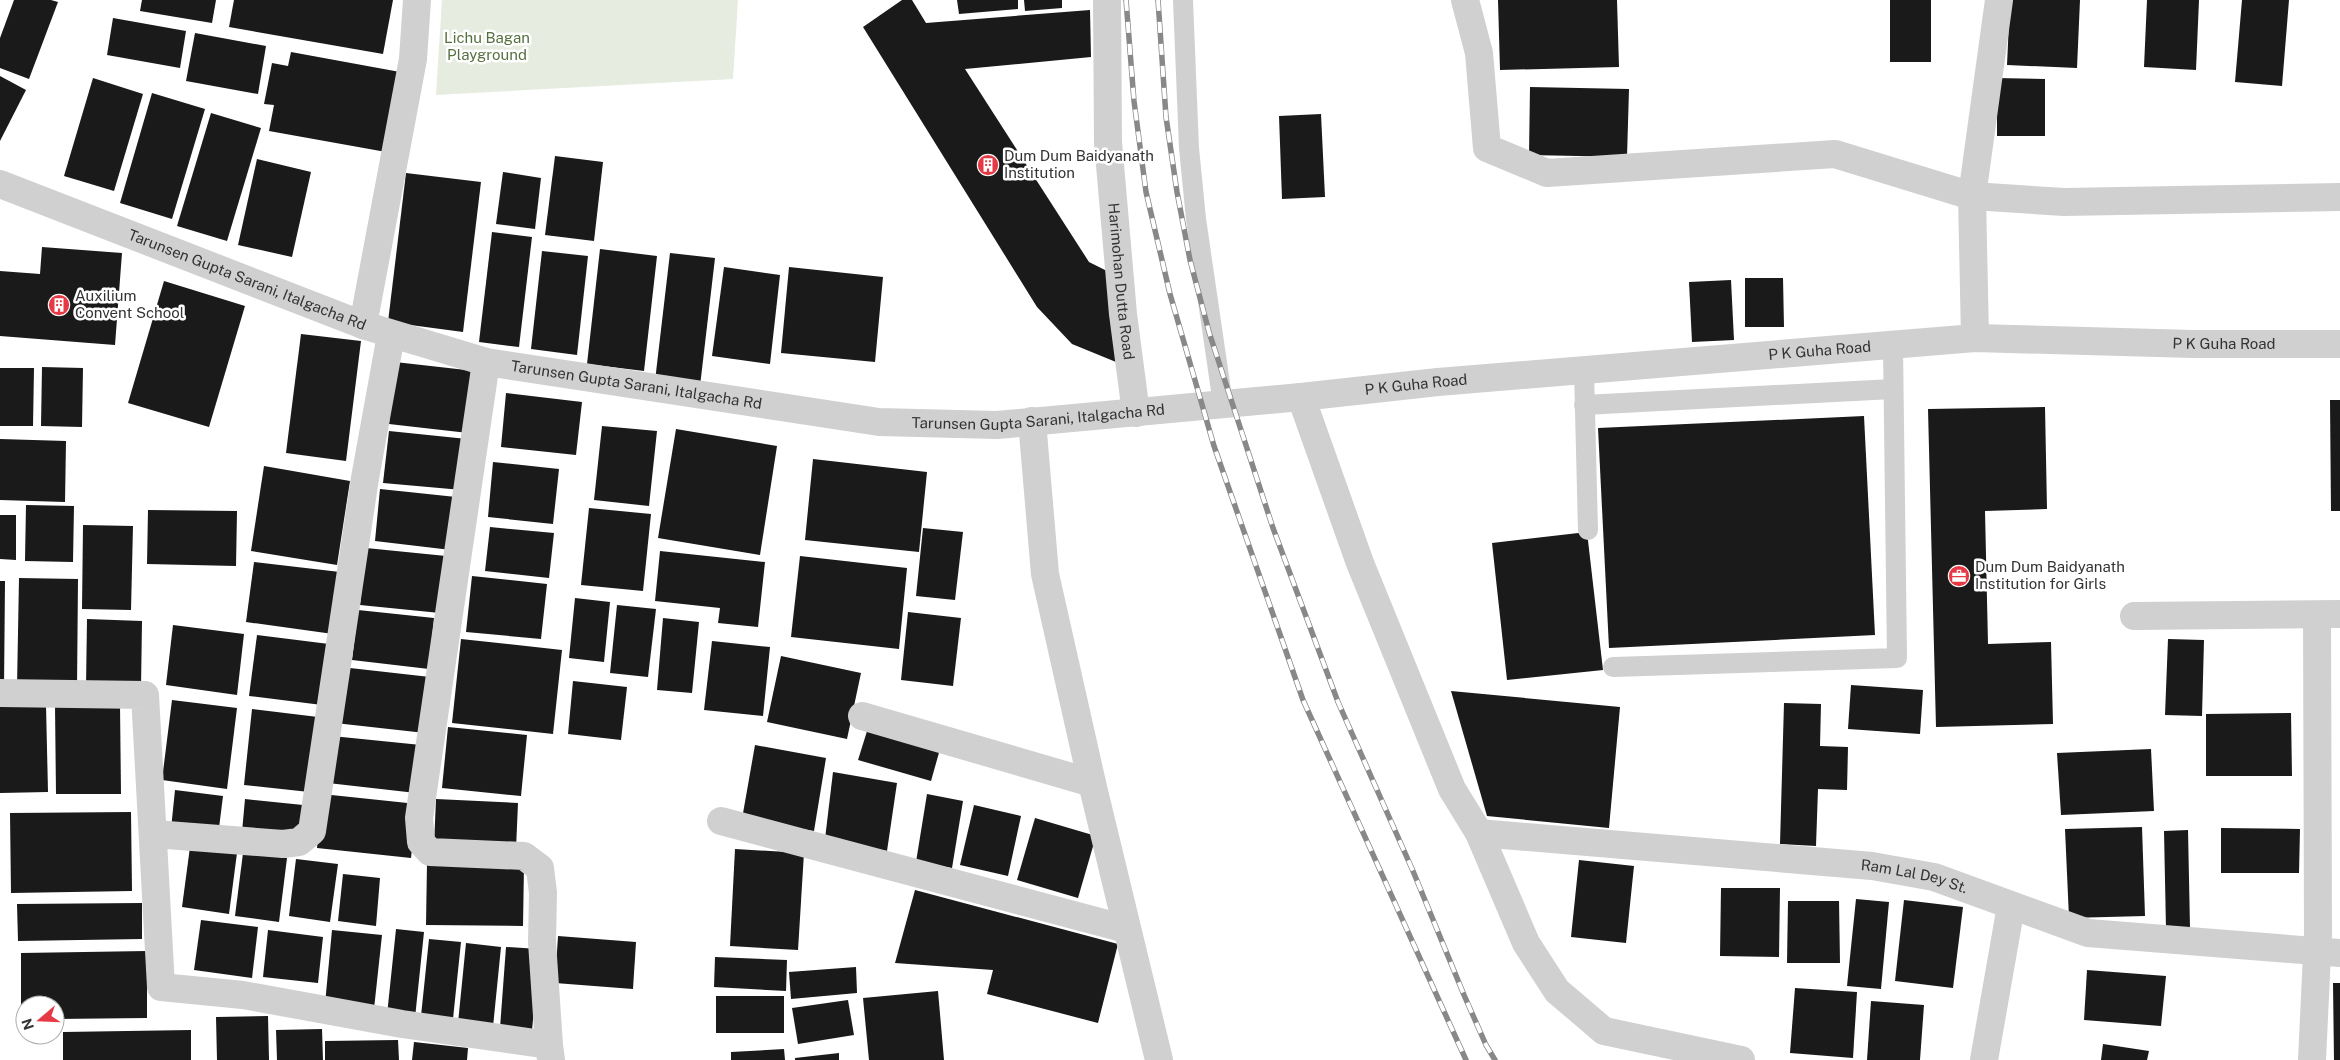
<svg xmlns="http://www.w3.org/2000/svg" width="2340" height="1060" font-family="'Public Sans',sans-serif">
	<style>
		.green { fill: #e6ecdf }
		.building { fill: #1a1a1a }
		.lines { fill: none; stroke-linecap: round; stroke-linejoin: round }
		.service { stroke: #d0d0d0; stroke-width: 20 }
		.minor { stroke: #d0d0d0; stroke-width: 28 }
		.tertiary { stroke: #d0d0d0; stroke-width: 28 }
		.rail-casing { stroke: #888; stroke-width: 5.5 }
		.rail { stroke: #fff; stroke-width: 4; stroke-dasharray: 11; stroke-linecap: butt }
		.labels { text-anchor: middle; stroke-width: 5; stroke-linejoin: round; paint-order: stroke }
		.park-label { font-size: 15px; fill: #56703f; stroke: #fff }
		.poi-label { font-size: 15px; fill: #333; stroke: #fff; text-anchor: start }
		.street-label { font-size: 15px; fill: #333; stroke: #fff }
	</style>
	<rect width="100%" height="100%" fill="#fff"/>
	<polygon class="green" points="442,0 738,0 733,79 436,95"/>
	<g class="building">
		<polygon points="14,0 51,0 58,2 29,79 0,68 0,38"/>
		<polygon points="142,0 216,0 212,23 140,11"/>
		<polygon points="234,0 393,0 383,54 229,27"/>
		<polygon points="902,0 912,0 926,23 1090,10 1091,57 965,69 1089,262 1107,271 1116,362 1072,344 1037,307 863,27"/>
		<polygon points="957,0 1018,0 1018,9 959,14"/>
		<polygon points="1024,0 1062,0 1062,8 1025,11"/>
		<polygon points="1498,0 1617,0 1619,67 1500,70"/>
		<rect x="1890" y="0" width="41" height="62"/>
		<polygon points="2010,0 2080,0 2077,68 2007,65"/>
		<polygon points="2147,0 2199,0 2196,70 2144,67"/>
		<polygon points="2242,0 2289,0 2282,86 2235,82"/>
		<polygon points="113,18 186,31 180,68 107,55"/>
		<polygon points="195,33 266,46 258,94 186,81"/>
		<polygon points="291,52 400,72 386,152 269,131 274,105 264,104 272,63 288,66"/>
		<polygon points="0,76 26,90 0,141"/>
		<polygon points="93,78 143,94 114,191 64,176"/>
		<polygon points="1997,78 2045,79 2045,136 1997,136"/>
		<polygon points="1530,87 1629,89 1627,157 1529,155"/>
		<polygon points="152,93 205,109 172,219 120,203"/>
		<polygon points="211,113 261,128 227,241 177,226"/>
		<polygon points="1321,114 1325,197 1282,199 1279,116"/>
		<polygon points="555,156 603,162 594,241 545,235"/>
		<polygon points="257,159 311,172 292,257 238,245"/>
		<polygon points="503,172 541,178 535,229 496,224"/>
		<polygon points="406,173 481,182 463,332 388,322"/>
		<polygon points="492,232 532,237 519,347 479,342"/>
		<polygon points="42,247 122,253 115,345 0,336 0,271 40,274"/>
		<polygon points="600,249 657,256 644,371 587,364"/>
		<polygon points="542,251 588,256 577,355 531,349"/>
		<polygon points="670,253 715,258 700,386 655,381"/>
		<polygon points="724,267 780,275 770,364 712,356"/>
		<polygon points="789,267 883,277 875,362 781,353"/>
		<polygon points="1745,278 1783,278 1784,327 1745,327"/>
		<polygon points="1731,280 1734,340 1692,342 1689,282"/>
		<polygon points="164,281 245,306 209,427 128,403"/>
		<polygon points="301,334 361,341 346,461 286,453"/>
		<polygon points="395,362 475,371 468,433 389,424"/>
		<polygon points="42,367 83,368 82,427 41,426"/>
		<polygon points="0,368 34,368 33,426 0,426"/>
		<polygon points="506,393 582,402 576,455 501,447"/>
		<polygon points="2330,400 2340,400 2340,511 2331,511"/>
		<polygon points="2045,407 2047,509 1985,511 1988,644 2051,642 2053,724 1936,727 1928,409"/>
		<polygon points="1864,416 1875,635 1609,648 1598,428"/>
		<polygon points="602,426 657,431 649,506 594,500"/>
		<polygon points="676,429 777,446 760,555 658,538"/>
		<polygon points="389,431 467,439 462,490 383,483"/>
		<polygon points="0,439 66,441 65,502 0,500"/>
		<polygon points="813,459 927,472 919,552 805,540"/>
		<polygon points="493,462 559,469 553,524 488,517"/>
		<polygon points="264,466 350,481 337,565 251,551"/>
		<polygon points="380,489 456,497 451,550 375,541"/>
		<polygon points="26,505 74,506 73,562 25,561"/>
		<polygon points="589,508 651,514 643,591 581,585"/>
		<polygon points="148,510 237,511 236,566 147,564"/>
		<polygon points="0,515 16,515 16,560 0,559"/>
		<polygon points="83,525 133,526 131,610 82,609"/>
		<polygon points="490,527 554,533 549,578 485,571"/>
		<polygon points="923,528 963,532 955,600 916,596"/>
		<polygon points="1587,532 1603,670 1507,680 1492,543"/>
		<polygon points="366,548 446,556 440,613 360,605"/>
		<polygon points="660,551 765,562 758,627 718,623 720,608 655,601"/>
		<polygon points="800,556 907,568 899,649 791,637"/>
		<polygon points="254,562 340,572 333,634 246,622"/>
		<polygon points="472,576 547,584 541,639 466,632"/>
		<polygon points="19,578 78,579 77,687 17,687"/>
		<polygon points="0,581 5,581 4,688 0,688"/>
		<polygon points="575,598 610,602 604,662 569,658"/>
		<polygon points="617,605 656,609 648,677 610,673"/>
		<polygon points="358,610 434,618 429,669 352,660"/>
		<polygon points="908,612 961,618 953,686 901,680"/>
		<polygon points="663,618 699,622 692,693 657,690"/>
		<polygon points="87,619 142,621 141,688 86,687"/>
		<polygon points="173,625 244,634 237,695 166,685"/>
		<polygon points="257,635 329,644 322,705 249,696"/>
		<polygon points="461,639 562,650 553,734 452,723"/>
		<polygon points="2168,639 2204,640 2202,716 2165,715"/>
		<polygon points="712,641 770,647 763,716 704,710"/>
		<polygon points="781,656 861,673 847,739 767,722"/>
		<polygon points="341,667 430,677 425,733 335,723"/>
		<polygon points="573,681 627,687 621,740 568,734"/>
		<polygon points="1851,685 1923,690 1920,734 1848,729"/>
		<polygon points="1451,691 1620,707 1609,828 1487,816"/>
		<polygon points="172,700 237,708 227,789 162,780"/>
		<polygon points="1784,703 1821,704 1820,746 1848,747 1847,790 1818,789 1816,846 1780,844"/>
		<polygon points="46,705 48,792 0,793 0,706"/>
		<polygon points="120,705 121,794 56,794 55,706"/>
		<polygon points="252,709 318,717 309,792 244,785"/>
		<polygon points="2291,713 2292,776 2206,776 2206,714"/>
		<polygon points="448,727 527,735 521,796 442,788"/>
		<polygon points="868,728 940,749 931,781 858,760"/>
		<polygon points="332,736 421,745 416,793 328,783"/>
		<polygon points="755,745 826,758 814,831 742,819"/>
		<polygon points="2151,749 2154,811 2061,815 2057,753"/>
		<polygon points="833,772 897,783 887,851 825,839"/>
		<polygon points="175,790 223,796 218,836 171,829"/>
		<polygon points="322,794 417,804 411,858 317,848"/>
		<polygon points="927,794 963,801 952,868 916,862"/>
		<polygon points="245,799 303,805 299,839 242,832"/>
		<polygon points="436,799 518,803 516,849 434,846"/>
		<polygon points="974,805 1021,816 1008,876 960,865"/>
		<polygon points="131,812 132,891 11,893 10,813"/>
		<polygon points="1035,818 1096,836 1078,898 1017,880"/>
		<polygon points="2142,827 2145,916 2069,918 2065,829"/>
		<polygon points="2221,828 2300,829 2299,873 2221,873"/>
		<polygon points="2188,830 2190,928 2166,929 2164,831"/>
		<polygon points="190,847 237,853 229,914 182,907"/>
		<polygon points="735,849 804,853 798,950 730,946"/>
		<polygon points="243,853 287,858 279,922 235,916"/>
		<polygon points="296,859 338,864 330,922 289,916"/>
		<polygon points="1579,860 1634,866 1626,943 1571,937"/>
		<polygon points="427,863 524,865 523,926 426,925"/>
		<polygon points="343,874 380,878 376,926 338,921"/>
		<polygon points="1721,888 1780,888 1779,957 1720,956"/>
		<polygon points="915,890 1118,944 1098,1023 987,994 993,970 895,963"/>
		<polygon points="1856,899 1889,902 1881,989 1847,986"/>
		<polygon points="1904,900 1963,907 1953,988 1895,981"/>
		<polygon points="1788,901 1839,901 1840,963 1787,963"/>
		<polygon points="142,903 142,939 18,941 17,904"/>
		<polygon points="201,920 258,927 252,978 194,970"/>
		<polygon points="396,929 424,932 415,1018 387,1015"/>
		<polygon points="268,930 323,937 318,983 263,977"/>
		<polygon points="332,930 382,935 374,1009 325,1004"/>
		<polygon points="558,936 636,942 633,989 555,983"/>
		<polygon points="429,939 461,942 453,1019 421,1016"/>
		<polygon points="466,943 501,947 493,1027 458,1023"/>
		<polygon points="506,947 539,949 532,1031 500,1028"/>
		<polygon points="147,951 147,1018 55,1019 55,1005 25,1005 25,1019 21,1019 21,953"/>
		<polygon points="715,957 787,960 786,991 714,987"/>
		<polygon points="856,967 857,993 791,999 789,972"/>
		<polygon points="2087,970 2166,976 2161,1026 2084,1020"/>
		<polygon points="2333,983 2340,983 2340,1060 2334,1060"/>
		<polygon points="1795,988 1857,992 1853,1058 1790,1053"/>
		<polygon points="938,991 944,1060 869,1060 863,998"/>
		<rect x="716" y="996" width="68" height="37"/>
		<polygon points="848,1000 854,1035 798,1044 792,1008"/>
		<polygon points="1871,1001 1924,1005 1920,1060 1867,1060"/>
		<polygon points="268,1016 269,1060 217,1060 216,1017"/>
		<polygon points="322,1029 323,1060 277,1060 276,1030"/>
		<polygon points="191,1030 191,1060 63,1060 63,1032"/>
		<polygon points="398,1040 399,1060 325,1060 325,1041"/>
		<polygon points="414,1042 468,1048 467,1060 412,1060"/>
		<polygon points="2103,1044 2149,1051 2147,1060 2101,1060"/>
		<polygon points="784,1049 785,1060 731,1060 731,1052"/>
		<polygon points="839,1053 839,1060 795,1060 795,1058"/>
	</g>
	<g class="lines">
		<g class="service">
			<polyline points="1183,0 1189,148 1196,219 1223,404"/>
			<polyline points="1584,371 1588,530"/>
			<polyline points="1584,405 1893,389"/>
			<polyline points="1613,667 1897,658 1893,346"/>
		</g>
		<g class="minor">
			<path id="s1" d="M1107 0 1108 142 1123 314 1136 413"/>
			<polyline points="1465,0 1479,53 1487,148 1547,173 1835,154 1972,196 2064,202 2340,197"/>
			<polyline points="363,325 413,59 417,0"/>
			<polyline points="1975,338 1972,196 1999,0"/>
			<polyline points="486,362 419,818 421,842 430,852 524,856 540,868 543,893 542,942 549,1045"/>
			<polyline points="1032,421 1045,574 1092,783 1159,1060"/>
			<polyline points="2134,616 2340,614"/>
			<polyline points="0,693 145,695 161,987 243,995 402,1024 549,1045 551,1060"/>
			<polyline points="862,716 1092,783"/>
			<polyline points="721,821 1126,929"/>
			<path id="s2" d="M1479 833 1872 866 1934 877 2088 933 2340 953"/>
			<polyline points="154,834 283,844 299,842 312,831 365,478 391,335"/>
			<path id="s3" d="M1741 1060 1604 1031 1557 991 1526 943 1479 833 1452 789 1360 563 1301 397 1438 382 1975 338 2193 344H2340"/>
			<polyline points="1984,1060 2011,906"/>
			<polyline points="2312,1060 2318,933 2317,616"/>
		</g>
		<path class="tertiary" id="s4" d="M0 184 363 325 486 362 879 422 997 425 1301 397"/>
		<g class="rail-casing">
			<g id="rail">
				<polyline points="1126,0 1134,101 1146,192 1170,294 1214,446 1303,700 1466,1060"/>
				<polyline points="1158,0 1166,117 1177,192 1190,260 1209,332 1273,528 1338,702 1413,871 1464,995 1486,1045 1495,1060"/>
			</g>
		</g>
		<use href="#rail" class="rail"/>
	</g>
	<defs>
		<g id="building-disc" transform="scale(1.125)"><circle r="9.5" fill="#e63946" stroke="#fff"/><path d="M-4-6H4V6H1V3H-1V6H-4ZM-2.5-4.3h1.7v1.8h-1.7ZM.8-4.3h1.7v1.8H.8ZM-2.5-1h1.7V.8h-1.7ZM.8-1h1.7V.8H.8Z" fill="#fff"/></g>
		<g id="office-disc" transform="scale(1.125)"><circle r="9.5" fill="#e63946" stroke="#fff"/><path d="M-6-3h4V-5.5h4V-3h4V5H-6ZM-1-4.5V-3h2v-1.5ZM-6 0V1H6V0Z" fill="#fff"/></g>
	</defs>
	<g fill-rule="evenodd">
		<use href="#building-disc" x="988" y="165"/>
		<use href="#building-disc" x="59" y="305"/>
		<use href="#office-disc" x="1959" y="576"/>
	</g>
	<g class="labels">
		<g class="park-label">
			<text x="487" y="43">Lichu Bagan<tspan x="487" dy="17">Playground</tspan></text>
		</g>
		<g class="poi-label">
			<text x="1004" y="161">Dum Dum Baidyanath<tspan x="1004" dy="17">Institution</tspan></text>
			<text x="75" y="301">Auxilium<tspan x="75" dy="17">Convent School</tspan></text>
			<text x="1975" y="572">Dum Dum Baidyanath<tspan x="1975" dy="17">Institution for Girls</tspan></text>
		</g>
		<g class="street-label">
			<text dy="5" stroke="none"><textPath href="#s4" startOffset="265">Tarunsen Gupta Sarani, Italgacha Rd</textPath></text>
			<text dy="5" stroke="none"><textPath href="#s1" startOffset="282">Harimohan Dutta Road</textPath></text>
			<text dy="5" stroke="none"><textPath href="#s3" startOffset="1776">P K Guha Road</textPath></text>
			<text dy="5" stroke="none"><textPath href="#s3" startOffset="1371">P K Guha Road</textPath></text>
			<text dy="5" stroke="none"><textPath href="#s4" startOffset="670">Tarunsen Gupta Sarani, Italgacha Rd</textPath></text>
			<text dy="5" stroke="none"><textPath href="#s3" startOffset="966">P K Guha Road</textPath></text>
			<text dy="5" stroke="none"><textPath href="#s4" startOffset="1075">Tarunsen Gupta Sarani, Italgacha Rd</textPath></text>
			<text dy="5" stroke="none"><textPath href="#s2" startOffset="438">Ram Lal Dey St.</textPath></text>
		</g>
	</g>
	<g transform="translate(40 1020) rotate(251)"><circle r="24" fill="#ffffff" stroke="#adadad"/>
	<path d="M0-4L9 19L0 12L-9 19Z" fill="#e63946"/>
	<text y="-8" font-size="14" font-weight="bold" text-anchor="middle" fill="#333333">N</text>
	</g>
</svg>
